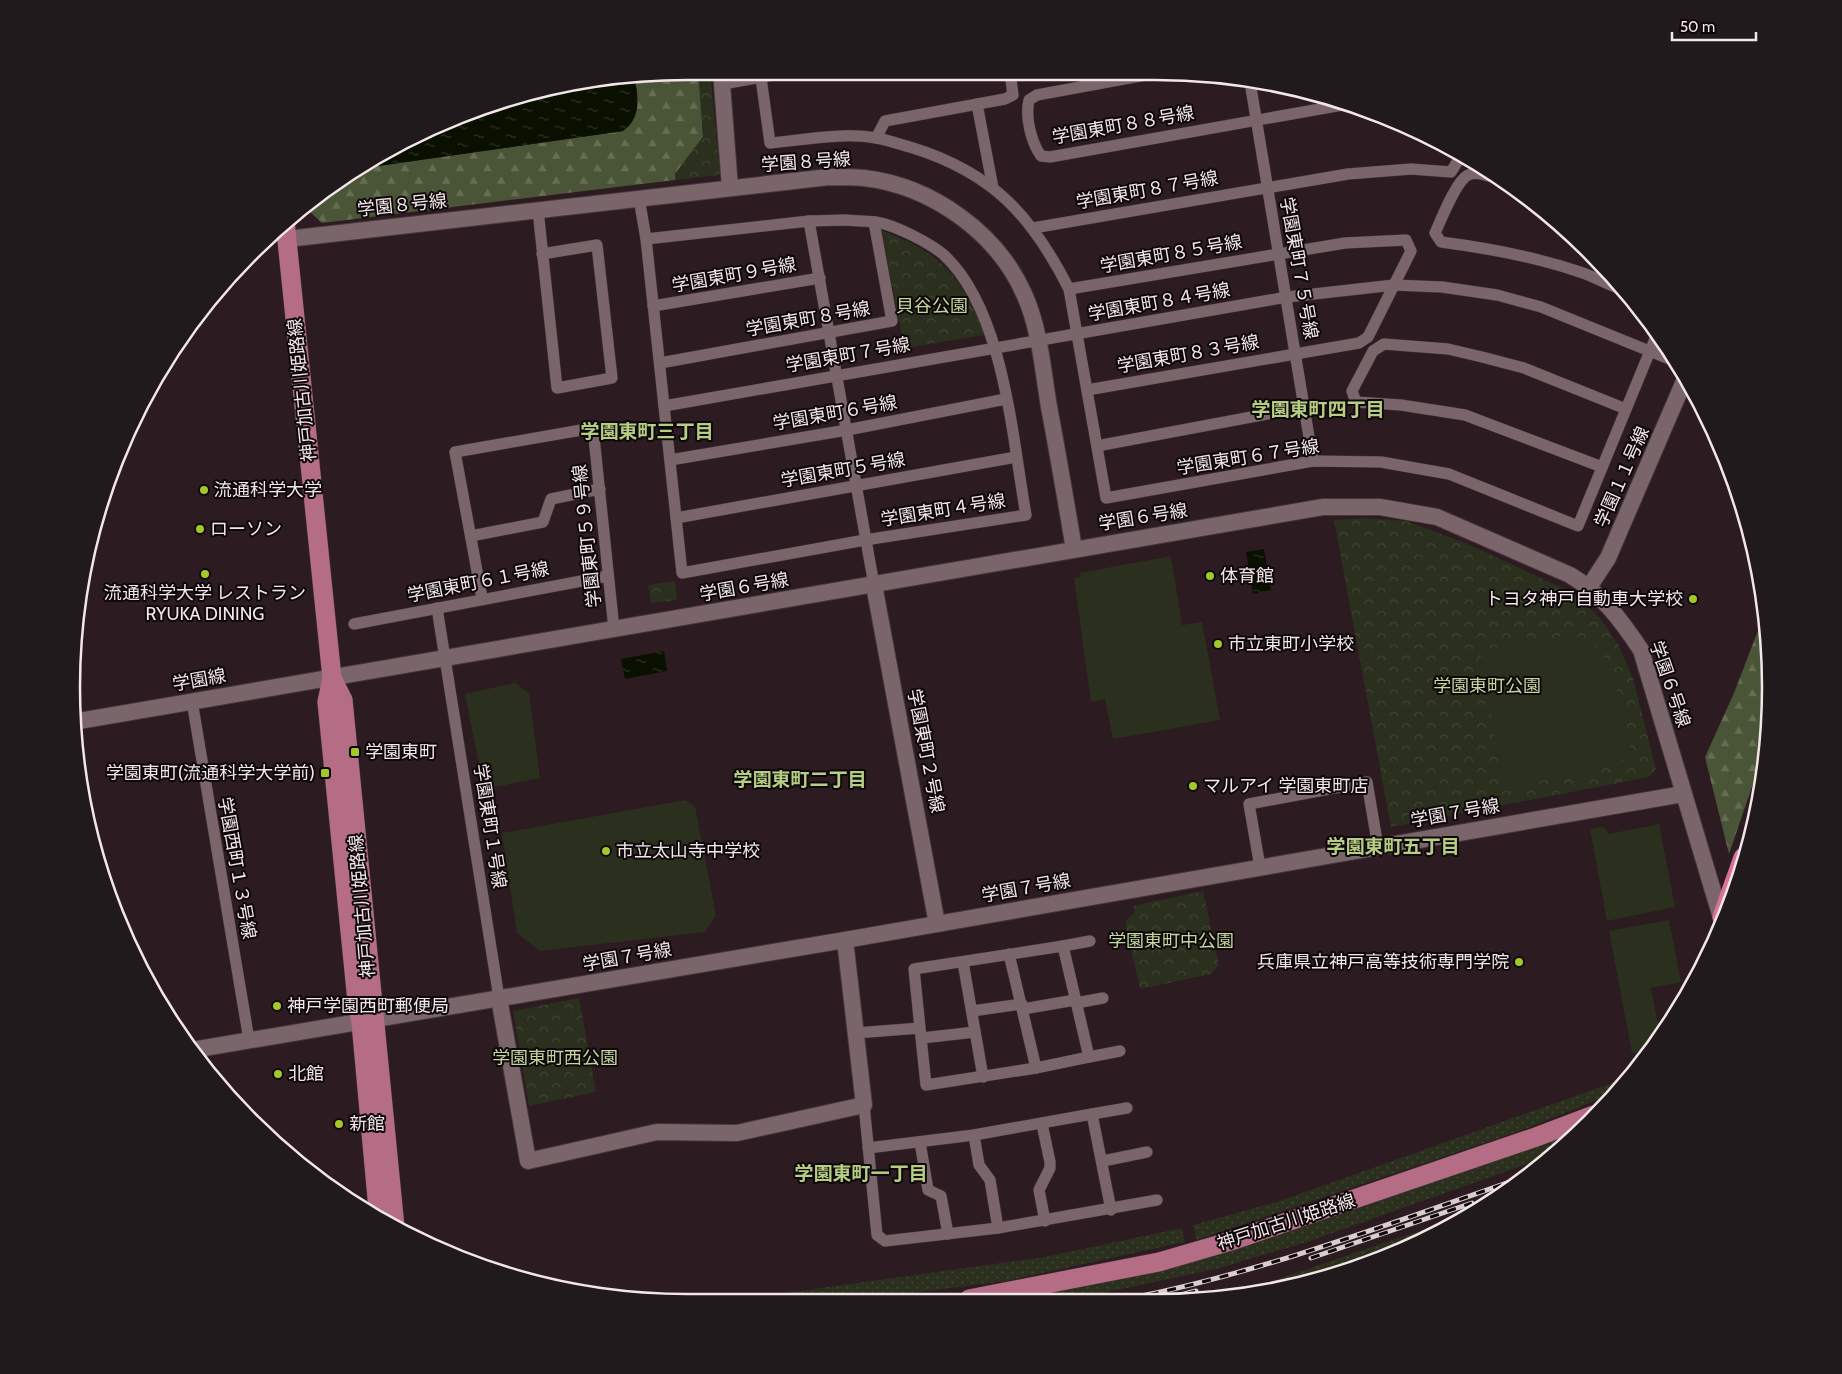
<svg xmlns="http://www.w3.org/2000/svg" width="1842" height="1374" viewBox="0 0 1842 1374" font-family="Cabin,'Noto Sans JP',sans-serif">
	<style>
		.grass { fill: url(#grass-dots) }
		.forest { fill: url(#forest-firs) }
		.park { fill: url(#park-crowns) }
		.garden { fill: #2a301d }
		.water { fill: url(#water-ripples) }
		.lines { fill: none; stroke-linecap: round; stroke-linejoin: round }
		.street-casing { stroke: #45373b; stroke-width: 12 }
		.secondary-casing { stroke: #45373b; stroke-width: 18 }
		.primary-casing { stroke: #45373b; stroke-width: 20 }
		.highway-casing { stroke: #45373b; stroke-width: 22 }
		.street { stroke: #7a656b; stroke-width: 11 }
		.secondary { stroke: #7a656b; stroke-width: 16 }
		.primary { stroke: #b56d86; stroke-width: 19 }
		.highway { stroke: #dc7298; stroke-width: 21 }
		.rail-casing { stroke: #dacdd0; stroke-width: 5 }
		.rail { stroke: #0f080a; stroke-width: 3; stroke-dasharray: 9; stroke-linecap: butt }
		.poi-dot { fill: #a2c928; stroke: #0f080a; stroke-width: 2 }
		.labels { text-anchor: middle; stroke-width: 4; stroke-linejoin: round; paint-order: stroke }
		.street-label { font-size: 18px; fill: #f2e6e9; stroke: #0f080a }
		.park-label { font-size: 18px; fill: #c3d69d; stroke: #0f080a }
		.poi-label { font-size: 18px; fill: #f2e6e9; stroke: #0f080a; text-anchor: start }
		.neighbourhood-label { font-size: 19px; font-weight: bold; fill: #b6ce84; stroke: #0f080a }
		.rim { fill: none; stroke: #f2e6e9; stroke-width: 2.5 }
	</style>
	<defs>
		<pattern id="grass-dots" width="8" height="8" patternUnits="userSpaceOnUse" patternTransform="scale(1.25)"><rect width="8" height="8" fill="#2a301d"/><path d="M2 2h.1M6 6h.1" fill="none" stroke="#3f4433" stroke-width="1.8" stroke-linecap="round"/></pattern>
		<pattern id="forest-firs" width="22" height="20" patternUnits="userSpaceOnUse" patternTransform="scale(1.25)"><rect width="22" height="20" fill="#4a5436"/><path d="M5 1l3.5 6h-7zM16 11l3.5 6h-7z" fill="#656d53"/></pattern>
		<pattern id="park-crowns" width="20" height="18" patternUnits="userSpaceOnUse" patternTransform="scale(1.25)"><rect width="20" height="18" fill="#2a301d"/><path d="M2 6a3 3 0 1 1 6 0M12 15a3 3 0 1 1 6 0" fill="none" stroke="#3f4433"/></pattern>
		<pattern id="water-ripples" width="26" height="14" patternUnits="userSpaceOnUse" patternTransform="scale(1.25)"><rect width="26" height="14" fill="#091000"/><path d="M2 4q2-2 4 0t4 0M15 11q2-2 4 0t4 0" fill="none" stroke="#2d3325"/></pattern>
	</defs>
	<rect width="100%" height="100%" fill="#2c1b20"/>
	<g class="grass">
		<path d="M 1629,1077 L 1619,1091 L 1523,1130 L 1197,1240 L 1193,1225 L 1280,1201 Z"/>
		<path d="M 1576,1132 L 1552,1155 L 1310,1241 L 1216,1269 L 1074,1299 L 1002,1299 L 1307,1223 Z"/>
		<path d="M 1454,1219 L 1390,1256 L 1236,1297 L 1212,1298 L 1272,1281 Z"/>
		<path d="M 1182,1228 L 1185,1242 L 1006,1281 L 856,1300 L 727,1301 L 1045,1257 Z"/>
	</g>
	<g class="forest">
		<path d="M 687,71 L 698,71 L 700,79 L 703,137 L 675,174 L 675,180 L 322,223 L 309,211 L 308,205 L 357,169 L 623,131 L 637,90 L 634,78 Z"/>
		<path d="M 1764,615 L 1769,647 L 1766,746 L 1729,854 L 1705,757 L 1734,693 Z"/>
	</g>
	<g class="park">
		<path d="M 698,71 L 710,71 L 720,175 L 675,180 L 675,174 L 703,137 Z"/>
		<path d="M 882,231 C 942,252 962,278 985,335 L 904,348 Z"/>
		<path d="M 1365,518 L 1406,521 L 1470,545 L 1571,592 L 1600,618 L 1618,644 L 1633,678 L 1656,769 L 1649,777 L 1391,827 L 1334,520 Z"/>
		<path d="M 675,581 L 677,600 L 651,603 L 648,585 Z"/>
		<path d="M 1203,891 L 1219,965 L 1211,974 L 1140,989 L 1125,922 L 1135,912 L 1133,906 Z"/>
		<path d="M 579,998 L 596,1092 L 529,1106 L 513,1011 Z"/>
	</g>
	<g class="garden">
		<path d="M 1171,556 L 1182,625 L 1202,622 L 1220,720 L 1113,739 L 1105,699 L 1091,702 L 1074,578 L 1081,577 L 1080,573 Z"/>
		<path d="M 1569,635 C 1579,636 1591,639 1597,647 C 1619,674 1624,722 1632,755 L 1594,771 L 1503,787 L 1481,657 L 1486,649 Z"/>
		<path d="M 515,683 L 529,693 L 540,778 L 484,789 L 465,694 Z"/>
		<path d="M 685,800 L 695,806 L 716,916 L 705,932 L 540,951 L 517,933 L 502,833 Z"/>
		<path d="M 1659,824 L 1675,907 L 1607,921 L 1590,829 L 1604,827 L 1609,834 Z"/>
		<path d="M 1669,920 L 1681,982 L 1651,988 L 1660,1034 L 1649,1050 L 1632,1053 L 1609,931 Z"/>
	</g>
	<g class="water">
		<path d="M 634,78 C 639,98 641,118 623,131 L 357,169 L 379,154 L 527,92 Z"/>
		<path d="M 1264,549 L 1271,590 L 1253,594 L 1246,552 Z"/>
		<path d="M 664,651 L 667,671 L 625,679 L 621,659 Z"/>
	</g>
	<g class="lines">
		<defs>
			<g id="street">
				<path d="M 760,71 L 770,143 C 804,140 842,132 876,138 C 889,140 901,145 913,148 C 993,173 1032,216 1069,289 L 1106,498 L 1313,461 L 1381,462 L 1449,474 L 1578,526 L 1657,334"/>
				<path d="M 1162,72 L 1037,95 L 1029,100 C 1025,117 1031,142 1041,156 L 1050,157 L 1348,104"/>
				<path d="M 1250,82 L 1313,461"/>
				<path d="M 723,84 L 789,72"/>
				<path d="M 977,104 L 993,188"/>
				<path d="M 876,138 L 885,121 L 1005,99 L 1013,95 L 1010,72"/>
				<path d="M 1507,182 C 1497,179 1478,170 1468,175 C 1456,181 1441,220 1435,233 L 1441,242 C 1488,248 1535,257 1580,272 C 1595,277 1609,285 1623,290"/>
				<path d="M 639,198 L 646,239"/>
				<path d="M 538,210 L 557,388 L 612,378 L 597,245 L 542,254"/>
				<path d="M 846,220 C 856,221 867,221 876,222 C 895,225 930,243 944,255 C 1004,311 1012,437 1026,515 L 865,540 L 682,573 L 646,239 L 809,221 Z"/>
				<path d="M 809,221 L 874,585"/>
				<path d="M 1033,228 L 1348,174 L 1411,169 L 1451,172 L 1461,156"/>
				<path d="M 1069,289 L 1345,243 L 1406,240 L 1411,251 L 1368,337 L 1359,343 L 1087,390"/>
				<path d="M 653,306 L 820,278"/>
				<path d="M 660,363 L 892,321 L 874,222"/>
				<path d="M 664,406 L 1287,297 L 1394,285 L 1442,287 L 1497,295 L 1541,307 L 1674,361"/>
				<path d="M 1097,446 L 1304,407"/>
				<path d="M 670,460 L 847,430 L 1006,399"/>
				<path d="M 1602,467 L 1465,415 L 1401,405 L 1356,402 L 1352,391 L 1373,351 L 1384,344 L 1448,349 L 1482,357 L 1524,368 L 1626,409"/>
				<path d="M 676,518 L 1016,457"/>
				<path d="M 471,536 L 543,522 L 551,499 L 600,489"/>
				<path d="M 482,598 L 455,452 L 593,428 L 614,629"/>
				<path d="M 437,608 L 499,998"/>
				<path d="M 354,624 L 608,576"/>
				<path d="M 192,701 L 249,1040"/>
				<path d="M 1260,867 L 1249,804 L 1367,782 L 1378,847"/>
				<path d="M 1063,946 L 1090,941"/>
				<path d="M 1009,954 L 1036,1068"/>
				<path d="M 963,962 L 983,1077"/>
				<path d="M 1076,1003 L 1103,998"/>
				<path d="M 1023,1009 L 1075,1000"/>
				<path d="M 972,1011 L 1022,1004"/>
				<path d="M 856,1033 L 920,1028 L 926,1085 L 1036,1068 L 1089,1057 L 1063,946 L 914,969 L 920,1028"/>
				<path d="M 922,1038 L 975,1032"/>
				<path d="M 1089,1057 L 1120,1051"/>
				<path d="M 864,1105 L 877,1235 L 885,1241 L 998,1228 L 1157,1200"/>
				<path d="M 1092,1114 L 1127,1108"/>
				<path d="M 1042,1124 L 1050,1162 L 1050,1168 L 1039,1190 L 1045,1221"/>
				<path d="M 974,1135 L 979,1165 L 990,1180 L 998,1228"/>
				<path d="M 920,1142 L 928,1190 L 941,1196 L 948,1234"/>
				<path d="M 868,1148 L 974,1135 L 1092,1114 L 1111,1210"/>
				<path d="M 1103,1161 L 1147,1152"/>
			</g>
			<g id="secondary">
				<path d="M 721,71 L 730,188"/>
				<path d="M 287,239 L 829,177 C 841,177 852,177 864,178 C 932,186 998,233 1025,296 C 1040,330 1043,371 1049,407 C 1058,454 1066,502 1074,549"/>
				<path d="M 874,585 L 937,924"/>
				<path d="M 1589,587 L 1608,558 L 1685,379"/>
				<path d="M 73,722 L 1323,507 L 1380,507 L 1437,517 L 1570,575 C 1602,594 1621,620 1641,650 L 1722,921"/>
				<path d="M 499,998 L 528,1161 L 657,1132 L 737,1133 L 864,1105 L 845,940"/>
				<path d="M 192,1050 L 845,940 L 1683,794"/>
			</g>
			<g id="primary">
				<path d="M 285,221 L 332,678 L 327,702 L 357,1001 L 361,1023 L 379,1220"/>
				<path d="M 332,678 L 343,700 L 395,1227"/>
				<path d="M 969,1299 L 1159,1262 L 1231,1241 L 1536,1137 L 1594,1115"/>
			</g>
			<path id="highway" d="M 1723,917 L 1744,858"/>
		</defs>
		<use href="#street" class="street-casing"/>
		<use href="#secondary" class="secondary-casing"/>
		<use href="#primary" class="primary-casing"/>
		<use href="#highway" class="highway-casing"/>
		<use href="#street" class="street"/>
		<use href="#secondary" class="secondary"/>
		<use href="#primary" class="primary"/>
		<use href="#highway" class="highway"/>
		<defs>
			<g id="rail">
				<path d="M 1311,1258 L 1472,1203"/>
				<path d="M 1132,1298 C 1268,1271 1399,1220 1530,1175"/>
				<path d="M 1169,1298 L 1196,1291"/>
			</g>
		</defs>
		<use href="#rail" class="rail-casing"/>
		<use href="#rail" class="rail"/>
	</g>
	<g class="poi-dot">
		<circle cx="204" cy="490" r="5"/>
		<circle cx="200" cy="529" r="5"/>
		<circle cx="205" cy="574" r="5"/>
		<circle cx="1210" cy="576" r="5"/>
		<circle cx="1693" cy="599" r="5"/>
		<circle cx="1218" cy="644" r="5"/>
		<rect x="350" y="747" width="10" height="10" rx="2.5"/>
		<rect x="320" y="768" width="10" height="10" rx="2.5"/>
		<circle cx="1193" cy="786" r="5"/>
		<circle cx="606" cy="851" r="5"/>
		<circle cx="1519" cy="962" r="5"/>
		<circle cx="277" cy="1006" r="5"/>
		<circle cx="278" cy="1074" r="5"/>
		<circle cx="339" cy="1124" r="5"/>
	</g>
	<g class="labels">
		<g class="street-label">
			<text transform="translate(1123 125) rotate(-10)" y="6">学園東町８８号線</text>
			<text transform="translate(806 162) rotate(-4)" y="6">学園８号線</text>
			<text transform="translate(1147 190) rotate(-10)" y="6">学園東町８７号線</text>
			<text transform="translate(402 205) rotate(-6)" y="6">学園８号線</text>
			<text transform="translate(1171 254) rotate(-10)" y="6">学園東町８５号線</text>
			<text transform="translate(1299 268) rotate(80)" y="6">学園東町７５号線</text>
			<text transform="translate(734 275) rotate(-10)" y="6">学園東町９号線</text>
			<text transform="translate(1159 302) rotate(-10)" y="6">学園東町８４号線</text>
			<text transform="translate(808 319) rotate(-10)" y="6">学園東町８号線</text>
			<text transform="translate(1188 354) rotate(-10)" y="6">学園東町８３号線</text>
			<text transform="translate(848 355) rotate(-10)" y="6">学園東町７号線</text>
			<text transform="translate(302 390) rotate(-96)" y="6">神戸加古川姫路線</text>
			<text transform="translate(835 413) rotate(-10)" y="6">学園東町６号線</text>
			<text transform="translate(1248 457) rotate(-9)" y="6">学園東町６７号線</text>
			<text transform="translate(843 470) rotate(-10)" y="6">学園東町５号線</text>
			<text transform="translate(1622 477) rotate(-66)" y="6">学園１１号線</text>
			<text transform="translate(943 510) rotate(-9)" y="6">学園東町４号線</text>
			<text transform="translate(1143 517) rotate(-9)" y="6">学園６号線</text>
			<text transform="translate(587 536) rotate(-96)" y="6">学園東町５９号線</text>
			<text transform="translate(478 582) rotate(-11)" y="6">学園東町６１号線</text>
			<text transform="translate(744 587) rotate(-10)" y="6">学園６号線</text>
			<text transform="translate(199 680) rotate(-10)" y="6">学園線</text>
			<text transform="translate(1670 684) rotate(71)" y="6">学園６号線</text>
			<text transform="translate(926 751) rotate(79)" y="6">学園東町２号線</text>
			<text transform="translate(1455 813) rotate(-10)" y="6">学園７号線</text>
			<text transform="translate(490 826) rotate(81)" y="6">学園東町１号線</text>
			<text transform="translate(237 868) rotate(80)" y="6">学園西町１３号線</text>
			<text transform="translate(1026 888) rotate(-10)" y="6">学園７号線</text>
			<text transform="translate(362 906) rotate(-95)" y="6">神戸加古川姫路線</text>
			<text transform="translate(627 957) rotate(-10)" y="6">学園７号線</text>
			<text transform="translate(1286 1222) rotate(-18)" y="6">神戸加古川姫路線</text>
		</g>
		<g class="park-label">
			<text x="932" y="312">貝谷公園</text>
			<text x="1487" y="692">学園東町公園</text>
			<text x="1171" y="947">学園東町中公園</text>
			<text x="555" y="1064">学園東町西公園</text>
		</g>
		<g class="poi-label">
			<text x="214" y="496">流通科学大学</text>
			<text x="210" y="535">ローソン</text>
			<text x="1220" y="582">体育館</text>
			<text x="205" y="599" text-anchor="middle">流通科学大学 レストラン<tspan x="205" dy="21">RYUKA DINING</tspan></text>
			<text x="1683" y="605" text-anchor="end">トヨタ神戸自動車大学校</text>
			<text x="1228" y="650">市立東町小学校</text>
			<text x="365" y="758">学園東町</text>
			<text x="315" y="779" text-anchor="end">学園東町(流通科学大学前)</text>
			<text x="1203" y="792">マルアイ 学園東町店</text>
			<text x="616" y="857">市立太山寺中学校</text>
			<text x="1509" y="968" text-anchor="end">兵庫県立神戸高等技術専門学院</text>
			<text x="287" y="1012">神戸学園西町郵便局</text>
			<text x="288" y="1080">北館</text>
			<text x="349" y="1130">新館</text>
		</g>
		<g class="neighbourhood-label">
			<text x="1318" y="416">学園東町四丁目</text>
			<text x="647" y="438">学園東町三丁目</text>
			<text x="800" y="786">学園東町二丁目</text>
			<text x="1393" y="853">学園東町五丁目</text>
			<text x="861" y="1180">学園東町一丁目</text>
		</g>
	</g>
	<path d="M0 0H1842V1374H0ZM687 80H1155A607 607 0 0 1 1762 687V687A607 607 0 0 1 1155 1294H687A607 607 0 0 1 80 687V687A607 607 0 0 1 687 80Z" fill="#211a1c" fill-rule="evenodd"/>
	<path class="rim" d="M687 80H1155A607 607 0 0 1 1762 687V687A607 607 0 0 1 1155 1294H687A607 607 0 0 1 80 687V687A607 607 0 0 1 687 80Z"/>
	<path d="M1672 32v8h84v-8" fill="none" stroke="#f2e6e9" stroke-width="2.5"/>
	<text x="1680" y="32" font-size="15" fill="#f2e6e9" stroke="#0f080a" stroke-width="4" paint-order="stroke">50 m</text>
</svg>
